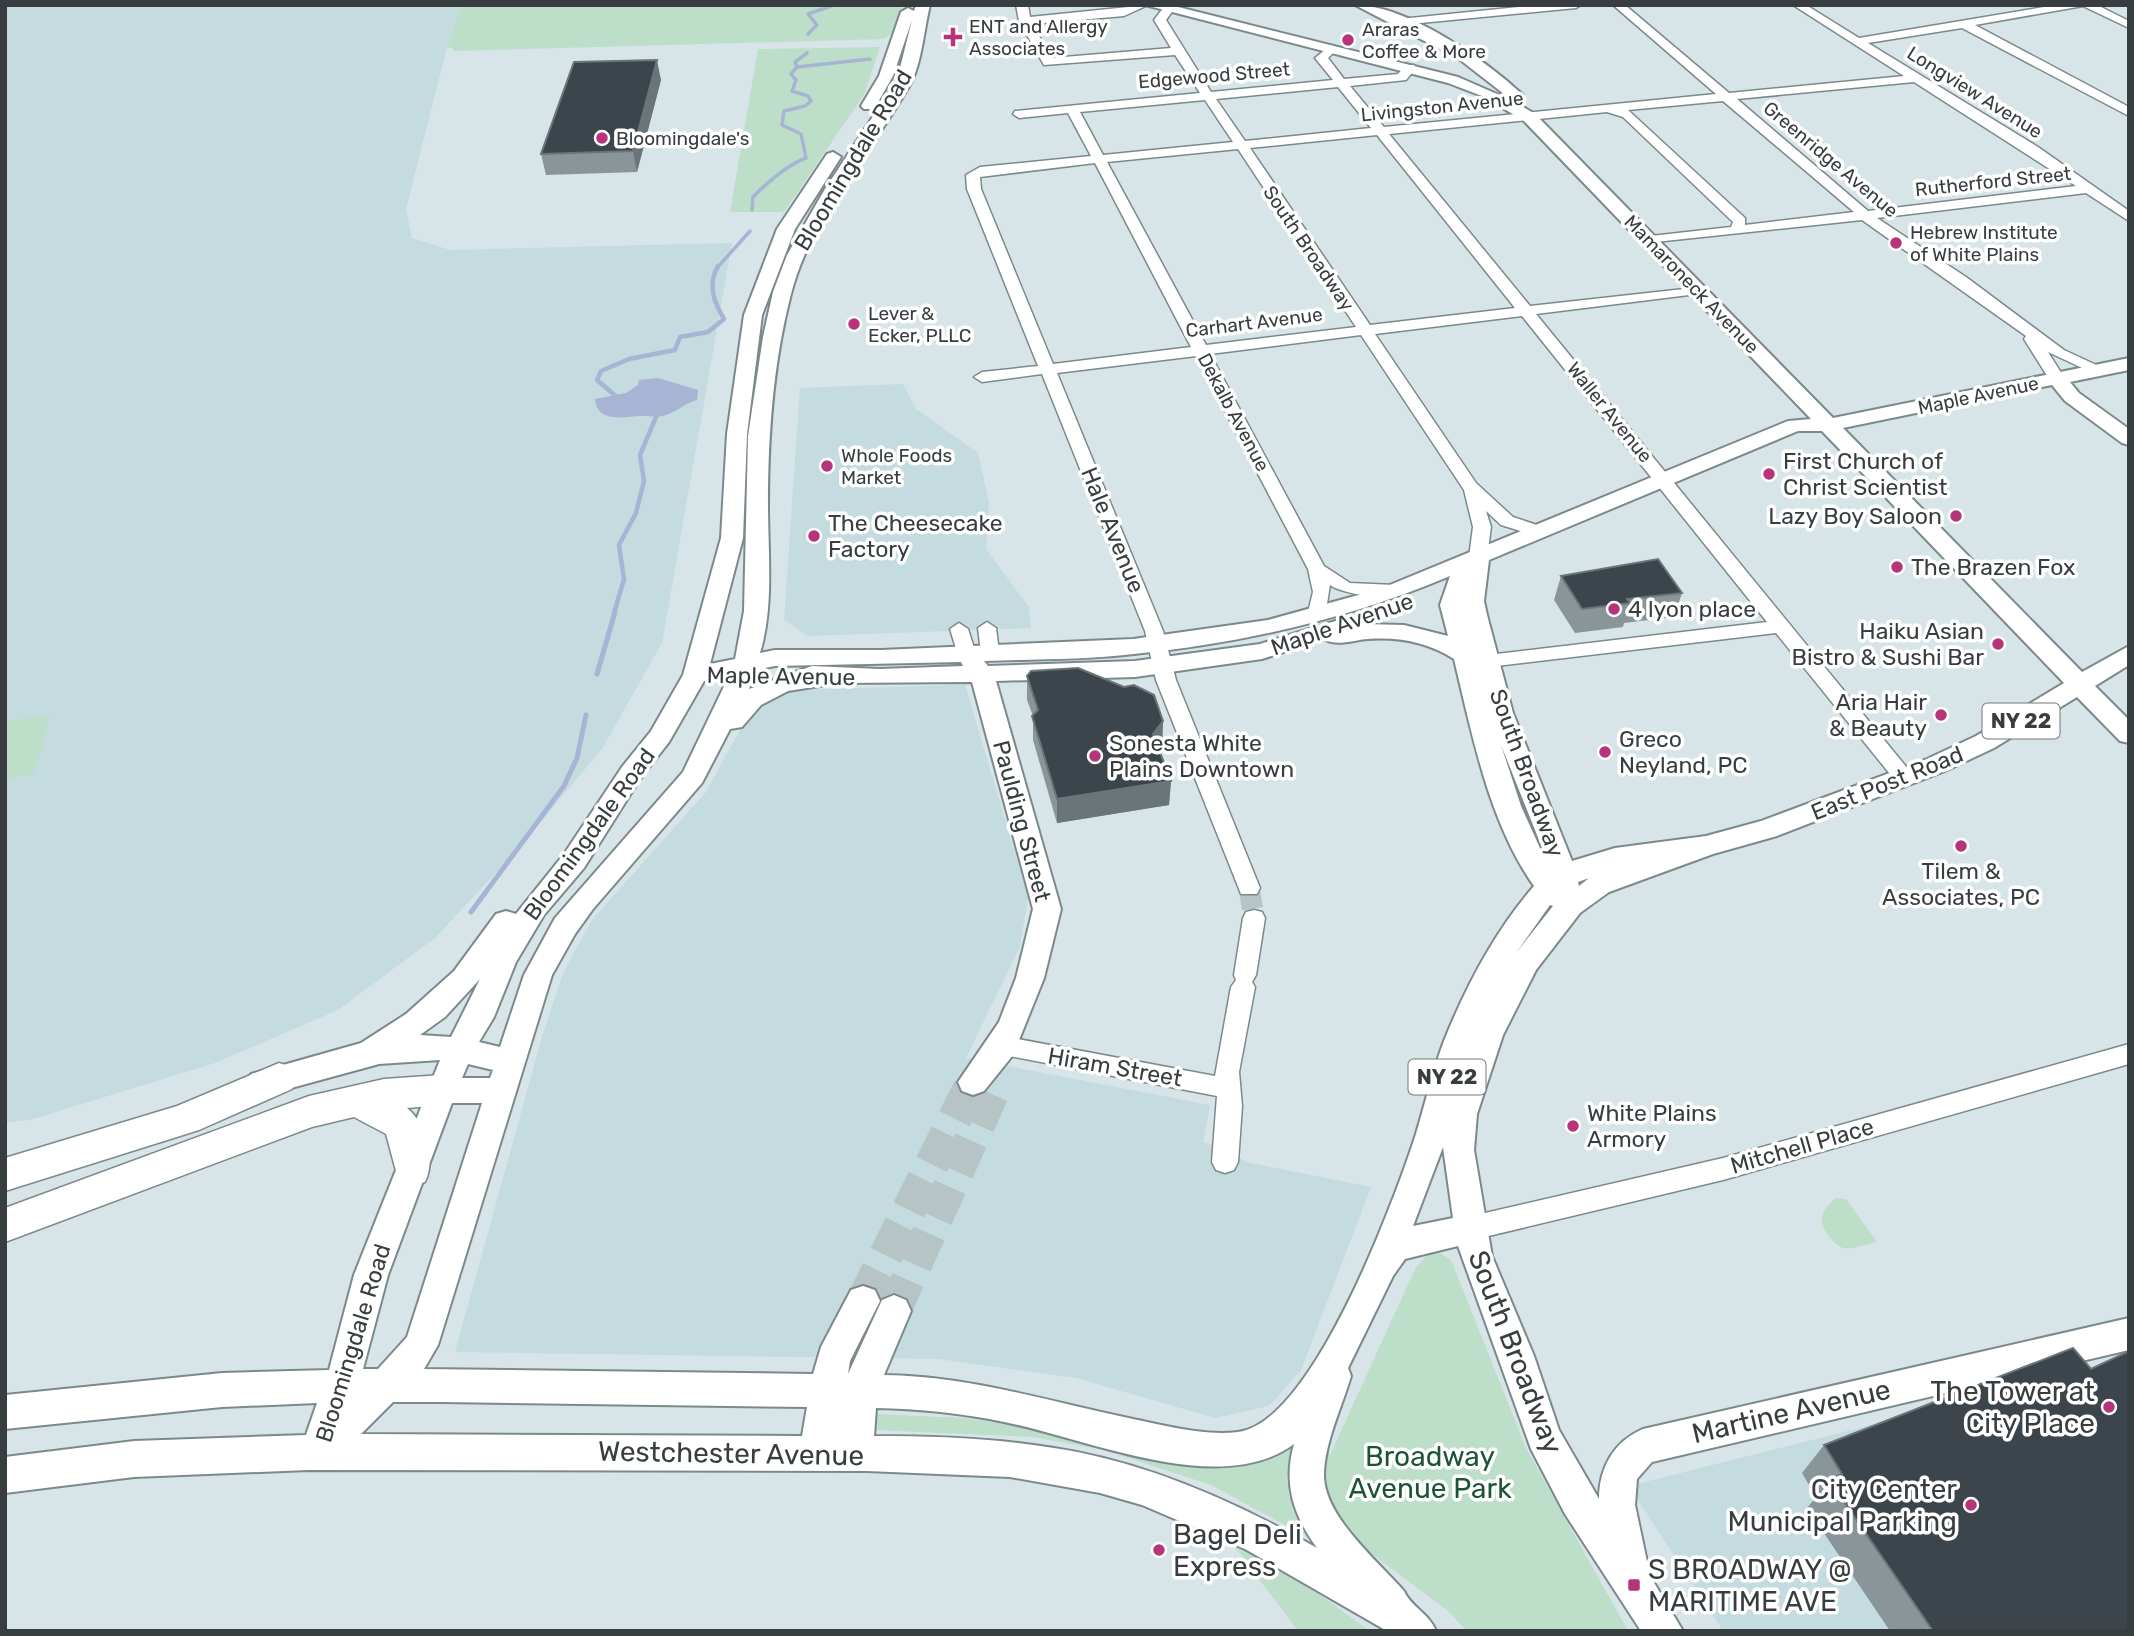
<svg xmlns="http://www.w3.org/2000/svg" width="2134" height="1636" viewBox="0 0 2134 1636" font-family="Rubik,sans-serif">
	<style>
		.built { fill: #c4dbe0 }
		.green { fill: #bddec9 }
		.water { fill: #a8b4d4 }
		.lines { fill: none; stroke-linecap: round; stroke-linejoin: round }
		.stream-far2 { stroke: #a8b4d4; stroke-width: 3.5 }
		.stream-far1 { stroke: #a8b4d4; stroke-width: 4.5 }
		.stream { stroke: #a8b4d4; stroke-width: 5 }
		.minor-tunnel { stroke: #b7c4c6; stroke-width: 21; stroke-dasharray: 21 10; stroke-linecap: butt }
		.major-tunnel { stroke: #b7c4c6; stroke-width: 34; stroke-dasharray: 34 17; stroke-linecap: butt }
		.minor-casing { stroke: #7c898c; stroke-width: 3 }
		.major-casing { stroke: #7c898c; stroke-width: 4 }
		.highway-casing { stroke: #7c898c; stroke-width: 3 }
		.minor { fill: #fff; fill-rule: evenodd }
		.major { fill: #fff; fill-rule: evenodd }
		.highway { fill: #fff; fill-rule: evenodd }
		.wall { fill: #8a959a }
		.shaded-wall { fill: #6a757a }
		.building { fill: #3c454b; stroke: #6a757a; stroke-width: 2 }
		.poi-dot { fill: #b7337a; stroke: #fff; stroke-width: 2.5 }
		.labels { text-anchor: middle; stroke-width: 7; stroke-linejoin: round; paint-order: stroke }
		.far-poi-label { font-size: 19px; fill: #383e3f; stroke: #fff; text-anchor: start }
		.far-street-label { font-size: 19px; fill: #383e3f; stroke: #fff }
		.shield { fill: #fff; stroke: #747879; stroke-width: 2 }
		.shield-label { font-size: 21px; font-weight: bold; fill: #383e3f }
		.street-label { font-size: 23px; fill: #383e3f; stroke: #fff }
		.poi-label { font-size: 23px; fill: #383e3f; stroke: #fff; text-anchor: start }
		.near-street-label { font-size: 28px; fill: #383e3f; stroke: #fff }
		.near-poi-label { font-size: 28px; fill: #383e3f; stroke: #fff; text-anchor: end }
		.near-park-label { font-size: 28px; fill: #1c5437; stroke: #fff }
	</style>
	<rect width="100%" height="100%" fill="#d7e5e8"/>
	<g class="built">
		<path d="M 5,5 L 462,5 L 447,47 L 406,209 L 412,238 L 450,250 L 732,243 L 662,643 L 602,749 L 519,848 L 435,938 L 338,1010 L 215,1063 L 33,1119 L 5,1123 Z"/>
		<path d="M 903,384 L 916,409 L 978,453 L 989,503 L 986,549 L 1029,607 L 1031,628 L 808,636 L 784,620 L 800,388 Z"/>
		<path d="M 965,685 L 1028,897 L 1020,946 L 966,1058 L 1210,1105 L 1203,1142 L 1230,1151 L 1246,1162 L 1371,1187 L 1301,1370 L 1269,1406 L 1215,1418 L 1076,1378 L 938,1359 L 455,1352 L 542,1037 L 563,973 L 592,920 L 706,792 L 747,717 L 768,696 L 791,690 Z"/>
		<path d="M 2129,1360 L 2129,1631 L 1723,1631 L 1629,1486 Z"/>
	</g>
	<g class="green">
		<path d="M 462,5 L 903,5 L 891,34 L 884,39 L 453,51 L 453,48 L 447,47 Z"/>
		<path d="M 880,47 L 864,95 L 784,212 L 730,212 L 758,49 Z"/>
		<path d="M 50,715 L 34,774 L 5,779 L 5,721 Z"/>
		<path d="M 1835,1198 L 1846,1199 L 1877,1242 C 1867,1244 1853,1250 1843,1248 C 1834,1245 1819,1227 1822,1216 C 1823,1210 1831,1203 1835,1198 Z"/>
		<path d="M 1440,1253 L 1451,1260 L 1526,1448 L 1628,1631 L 1467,1631 L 1448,1611 L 1352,1539 L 1320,1544 L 1211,1485 L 1104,1450 L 1033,1437 L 873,1430 L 869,1416 L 876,1414 L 963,1418 L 1026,1426 L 1212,1464 C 1247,1466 1268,1460 1296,1440 L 1330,1455 L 1416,1267 L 1429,1254 Z"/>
		<path d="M 1237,1544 L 1323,1597 L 1370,1631 L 1298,1631 L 1236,1548 Z"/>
	</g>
	<path class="water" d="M 658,378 L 698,390 L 697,400 C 684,403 675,414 662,416 C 656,418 647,415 640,416 C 624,417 597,423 595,399 L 626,393 L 638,385 L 639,380 Z"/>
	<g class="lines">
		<g class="stream-far2">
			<path d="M 808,34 L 817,25 L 808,14 L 834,5"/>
			<path d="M 797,67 L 870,59"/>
			<path d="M 752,210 L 753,197 C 768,182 787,165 806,158 L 801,134 L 782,125 L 784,111 L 805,106 L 811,101 L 808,96 L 792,91 L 796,80 L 791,74 L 797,67 L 795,62 L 807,53"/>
			<path d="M 717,268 L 750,231"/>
		</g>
		<g class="stream-far1">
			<path d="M 618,398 L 597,380 L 601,371 L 629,359 L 675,350 L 680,337 L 708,332 L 724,319 C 714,302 707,285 718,266"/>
			<path d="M 614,613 L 624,579 L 619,545 L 636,513 L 644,481 L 640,455 L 659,410"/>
		</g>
		<g class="stream">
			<path d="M 597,674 L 615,612"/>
			<path d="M 471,912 L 564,786 L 577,758 L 586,715"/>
		</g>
		<path class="minor-tunnel" d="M 1249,888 L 1254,918"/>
		<g class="major-tunnel">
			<path d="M 863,1301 L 973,1082"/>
			<path d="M 894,1311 L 994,1089"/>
		</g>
		<defs>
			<g id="minor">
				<path d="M 1016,5 L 1028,5 L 1030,17 L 1148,5 L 1124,16 L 1032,24 L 1052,58 L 1171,48 L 1154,20 L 1164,7 L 1172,7 L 1174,9 L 1166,20 L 1211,92 L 1333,80 L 1315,58 L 1331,45 L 1337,49 L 1328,58 L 1344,79 L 1398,74 L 1406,65 L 1414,65 L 1416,68 L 1406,80 L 1350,86 L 1384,127 L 1716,94 L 1613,5 L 1625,5 L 1729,93 L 1904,76 L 1793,5 L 1806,5 L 1859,38 L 2056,5 L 2097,5 L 2129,21 L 2129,28 L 2083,6 L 1975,25 L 2129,107 L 2129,116 L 1962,28 L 1868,43 L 2038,147 L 2129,211 L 2129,221 L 2086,193 L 1877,218 L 1966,277 L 2064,350 L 2107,370 L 2105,373 L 2093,373 L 2048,352 L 2065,379 L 2057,384 L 2051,382 L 2024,339 L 2026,336 L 1862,220 L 1646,243 L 1646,237 L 1651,236 L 1731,227 L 1733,222 L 1623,117 L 1607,112 L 1389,134 L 1530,306 L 1702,287 L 1702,293 L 1697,294 L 1536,314 L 1912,774 L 1915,779 L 1912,784 L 1898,784 L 1776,633 L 1471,669 L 1464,667 L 1461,663 L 1471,657 L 1767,622 L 1522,316 L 1375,334 L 1476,483 L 1513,517 L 1546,528 L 1549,532 L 1540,537 L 1501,525 L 1486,511 L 1491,527 L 1487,557 L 1478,562 L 1469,557 L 1473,527 L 1464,490 L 1361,335 L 1210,354 L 1324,566 L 1350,583 L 1395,585 L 1404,591 C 1394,603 1342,594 1330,585 L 1325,616 L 1316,622 L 1307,616 L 1313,592 L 1308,569 L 1196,356 L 1057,373 L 1163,631 L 1176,680 L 1260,888 L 1257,894 L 1241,894 L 1156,680 L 1145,631 L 1042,374 L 982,382 L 974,377 L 982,372 L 1038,366 L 967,189 L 966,175 L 980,167 L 1091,156 L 1068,113 L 1019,118 L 1013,114 L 1015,111 L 1200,93 L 1175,55 L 1044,65 L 1019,21 ZM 1914,82 L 2076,186 L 1868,211 L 1737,99 ZM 1338,87 L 1371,128 L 1245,141 L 1216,99 ZM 1205,100 L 1233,142 L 1103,155 L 1080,112 ZM 1723,101 L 1854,212 L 1745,225 L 1745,218 L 1628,110 ZM 1377,135 L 1515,308 L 1370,325 L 1250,148 ZM 1238,149 L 1356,327 L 1206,345 L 1107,162 ZM 1095,163 L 1191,347 L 1053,364 L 981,189 L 980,177 Z"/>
				<path d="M 1539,5 L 1581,5 L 1576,8 L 1400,25 L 1394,22 L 1400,19 Z"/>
				<path d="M 987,622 L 996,628 L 999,652 L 990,658 L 981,652 L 978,628 Z"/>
				<path d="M 959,623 L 968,629 L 976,654 L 973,658 L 959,658 L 950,629 Z"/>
				<path d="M 1254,910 L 1262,912 L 1265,918 L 1256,975 L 1252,982 L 1255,987 L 1239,1072 L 1242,1106 L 1238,1162 L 1234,1170 L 1225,1173 L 1216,1170 L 1212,1162 L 1217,1096 L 994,1053 L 990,1046 L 994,1039 L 1002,1036 L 1215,1076 L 1231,987 L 1236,980 L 1234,975 L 1243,918 L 1246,912 Z"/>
				<path d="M 2129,1044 L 2129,1064 L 1723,1180 L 1472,1240 L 1463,1236 L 1459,1228 L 1463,1220 L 1472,1216 L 1723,1158 Z"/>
			</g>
			<path id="major" d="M 916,5 L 930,5 C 924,29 922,61 911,83 C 872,153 811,215 791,294 C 773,363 768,435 768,505 C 768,553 774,607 760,653 L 775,650 L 881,650 L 1133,639 L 1268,620 L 1380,589 L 1788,421 L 1811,419 L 1523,120 L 1482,96 L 1448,83 L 1145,5 L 1170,5 L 1458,77 L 1513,101 L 1459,59 L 1355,5 C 1407,5 1486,60 1523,95 L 1523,101 L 1513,101 L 1535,114 L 1833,418 L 2129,358 L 2129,370 L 2070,382 L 2079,393 L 2129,429 L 2129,445 L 2122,443 L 2065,401 L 2052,385 L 1843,428 L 2082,672 L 2129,646 L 2129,665 L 2095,686 L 2129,720 L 2129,743 L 2120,741 L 2077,697 L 1994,748 L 1945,771 L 1777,836 L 1713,854 L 1609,892 L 1580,913 L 1536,970 L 1503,1035 L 1477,1114 L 1474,1150 L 1492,1256 L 1534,1356 L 1559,1430 L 1599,1499 C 1599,1468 1614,1441 1643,1429 L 2129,1318 L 2129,1350 L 1652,1462 L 1637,1479 L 1635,1505 L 1650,1576 L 1683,1631 L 1641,1631 L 1565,1514 L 1531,1449 L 1458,1246 L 1405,1259 L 1393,1276 L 1348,1368 L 1351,1376 C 1342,1407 1325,1441 1324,1474 C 1323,1516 1378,1561 1404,1591 C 1411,1607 1429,1613 1436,1631 L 1387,1631 L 1245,1549 L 1142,1505 L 1100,1493 L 1010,1477 L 867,1471 L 308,1470 L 134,1477 L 5,1493 L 5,1457 L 134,1441 L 306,1435 L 317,1403 L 222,1407 L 5,1429 L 5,1395 L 222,1373 L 329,1370 L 354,1275 L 440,1060 L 379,1064 L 262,1096 L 251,1092 L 247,1083 L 251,1074 L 361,1043 L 406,1014 L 454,971 L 496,914 L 506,911 L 516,914 L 564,854 L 622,767 L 651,731 L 683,675 L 721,538 L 727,434 L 744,315 L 777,229 L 827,154 L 833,152 L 841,157 L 795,229 L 762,315 L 747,434 L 743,538 L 710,664 L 735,659 L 744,611 L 748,436 L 763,337 L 773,292 L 787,255 L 825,189 L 897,80 L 912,20 L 893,76 L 874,109 L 864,109 L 861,106 L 879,76 L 901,12 L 908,8 L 914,11 ZM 1798,431 L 1822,431 L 2064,683 L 1976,736 L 1927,759 L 1761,821 L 1706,836 L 1615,848 L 1572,861 L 1513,713 L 1487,615 L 1484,601 L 1489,560 ZM 1450,576 L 1440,605 L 1448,636 L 1404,625 L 1363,624 L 1360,618 L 1352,616 L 1260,644 L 1135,661 L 988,666 L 984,661 C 1034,659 1085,660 1134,654 C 1243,643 1349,619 1450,576 ZM 1324,639 C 1336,647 1354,640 1368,639 C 1399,637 1427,642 1454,659 C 1472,734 1489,823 1534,886 C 1495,931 1466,986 1444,1041 C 1432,1072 1425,1105 1415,1137 C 1393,1204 1312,1423 1238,1432 C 1203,1436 1168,1426 1133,1419 C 1050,1402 970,1376 884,1375 L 911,1311 L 906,1300 L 894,1295 L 882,1300 L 848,1374 L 850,1361 L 880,1301 L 875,1290 L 863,1286 L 851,1290 L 821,1347 L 813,1374 L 424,1369 L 438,1345 L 552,975 L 575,934 L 593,909 L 702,783 L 730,729 L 742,727 L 761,705 L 788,691 L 838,683 L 972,682 L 1033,909 L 1016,978 L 999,1022 L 958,1082 L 962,1091 L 973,1095 L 984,1091 L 1013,1055 L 1044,978 L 1061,909 L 996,681 L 1135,677 L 1262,659 ZM 961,662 L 963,666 L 880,669 L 812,666 L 749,689 L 755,670 L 775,666 ZM 729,676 L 683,772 L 555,918 L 524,975 L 500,1047 L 479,1042 L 494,1017 L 516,962 L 544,915 L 584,868 L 640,779 L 669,742 L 704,681 ZM 1501,745 L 1543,850 L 1544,857 L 1521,806 ZM 1622,866 L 1589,878 L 1579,886 L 1578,882 ZM 1550,905 L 1553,906 L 1516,953 ZM 480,979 L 451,1037 L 420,1035 L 445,1017 ZM 468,1064 L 493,1070 L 490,1078 L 462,1078 ZM 452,1103 L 482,1103 L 407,1337 L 378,1369 L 363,1369 L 388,1275 ZM 1443,1147 L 1453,1218 L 1413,1226 ZM 393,1402 L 442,1402 L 807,1407 L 802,1436 L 361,1434 ZM 876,1408 C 919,1409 962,1413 1004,1422 C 1086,1438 1220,1499 1294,1444 C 1283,1483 1293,1515 1317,1548 C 1236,1502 1147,1462 1054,1448 C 994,1438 934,1436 874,1436 Z"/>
			<g id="highway">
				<path d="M 279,1063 L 292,1067 L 297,1078 L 292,1089 L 199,1130 L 5,1191 L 5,1158 L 177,1106 Z"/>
				<path d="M 442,1075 L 455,1079 L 460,1090 L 455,1101 L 442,1105 L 407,1108 C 426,1123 436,1160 425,1182 L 412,1186 L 399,1182 L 386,1134 L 354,1117 L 312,1127 L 5,1242 L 5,1208 L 309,1096 L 384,1079 Z"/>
			</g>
		</defs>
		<use href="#minor" class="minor-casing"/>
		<use href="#major" class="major-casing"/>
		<use href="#highway" class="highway-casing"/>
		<use href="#minor" class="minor"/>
		<use href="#major" class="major"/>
		<use href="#highway" class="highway"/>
	</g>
	<g class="wall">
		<path d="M 661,80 L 637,172 L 546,175 L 541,154 Z"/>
		<path d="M 1561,576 L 1682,593 L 1674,617 L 1624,623 L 1623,627 L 1575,633 L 1554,600 Z"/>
		<path d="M 1027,676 L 1163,721 L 1162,746 L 1159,749 L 1171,781 L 1169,805 L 1057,823 L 1033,740 L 1033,716 L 1027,700 Z"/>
		<path d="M 2091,1369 L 2129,1631 L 1890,1631 L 1807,1508 L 1816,1497 L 1802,1473 L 1824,1445 Z"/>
	</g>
	<g class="shaded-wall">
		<path d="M 657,60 L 661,80 L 637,172 L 633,151 Z"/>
		<path d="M 1163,721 L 1162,746 L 1152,758 L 1153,734 Z"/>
		<path d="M 1171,781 L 1169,805 L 1057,823 L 1057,799 Z"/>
	</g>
	<g class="building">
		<path d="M 657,60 L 633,151 L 541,154 L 574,62 Z"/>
		<path d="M 1658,559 L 1682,593 L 1627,599 L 1630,603 L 1582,609 L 1561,576 Z"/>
		<path d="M 1078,668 L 1124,687 L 1134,685 L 1154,695 L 1163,721 L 1153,734 L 1171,781 L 1057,799 L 1032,716 L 1038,710 L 1027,676 L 1031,671 Z"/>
		<path d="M 2073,1348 L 2091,1369 L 2129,1351 L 2129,1631 L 1933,1631 L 1829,1480 L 1842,1474 L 1824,1445 Z"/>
	</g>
	<g class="poi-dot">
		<path d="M949.5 26.5h7v7h7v7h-7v7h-7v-7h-7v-7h7z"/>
		<circle cx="1348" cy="40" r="7"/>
		<circle cx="602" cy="138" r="7"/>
		<circle cx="1896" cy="243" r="7"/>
		<circle cx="854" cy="324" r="7"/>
		<circle cx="827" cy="466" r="7"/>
		<circle cx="1769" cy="474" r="7"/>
		<circle cx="1956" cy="516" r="7"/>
		<circle cx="814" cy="536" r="7"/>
		<circle cx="1897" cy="567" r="7"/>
		<circle cx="1614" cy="609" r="7"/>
		<circle cx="1998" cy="644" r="7"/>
		<circle cx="1941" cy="715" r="7"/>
		<circle cx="1605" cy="752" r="7"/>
		<circle cx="1095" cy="756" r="7"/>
		<circle cx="1961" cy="846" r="7"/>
		<circle cx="1573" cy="1126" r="7"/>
		<circle cx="2109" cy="1407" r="7"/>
		<circle cx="1971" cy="1505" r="7"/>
		<circle cx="1159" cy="1550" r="7"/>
		<rect x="1627" y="1578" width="14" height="14" rx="3.5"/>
	</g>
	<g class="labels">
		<g class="far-poi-label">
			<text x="969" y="33">ENT and Allergy<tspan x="969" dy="22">Associates</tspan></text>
			<text x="1362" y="36">Araras<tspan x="1362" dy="22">Coffee &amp; More</tspan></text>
			<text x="616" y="145">Bloomingdale's</text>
			<text x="1910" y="239">Hebrew Institute<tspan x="1910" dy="22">of White Plains</tspan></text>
			<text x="868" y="320">Lever &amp;<tspan x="868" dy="22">Ecker, PLLC</tspan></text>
			<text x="841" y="462">Whole Foods<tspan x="841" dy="22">Market</tspan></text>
		</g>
		<g class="far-street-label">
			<text transform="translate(1214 75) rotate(-5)" y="7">Edgewood Street</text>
			<text transform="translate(1975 92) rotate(32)" y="7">Longview Avenue</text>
			<text transform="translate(1442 106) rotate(-6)" y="7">Livingston Avenue</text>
			<text transform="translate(1831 159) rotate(40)" y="7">Greenridge Avenue</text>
			<text transform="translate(1993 181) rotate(-6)" y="7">Rutherford Street</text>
			<text transform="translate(1309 248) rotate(56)" y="7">South Broadway</text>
			<text transform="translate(1692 284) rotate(46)" y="7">Mamaroneck Avenue</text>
			<text transform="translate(1254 322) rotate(-7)" y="7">Carhart Avenue</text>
			<text transform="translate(1978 395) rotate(-12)" y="7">Maple Avenue</text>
			<text transform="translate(1234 412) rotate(62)" y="7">Dekalb Avenue</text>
			<text transform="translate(1610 412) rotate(51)" y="7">Waller Avenue</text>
		</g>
		<g class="shield">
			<rect x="1982.5" y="703.5" width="77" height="35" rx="5"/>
			<rect x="1408.5" y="1059.5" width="77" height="35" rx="5"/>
		</g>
		<g class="shield-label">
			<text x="2021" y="728">NY 22</text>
			<text x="1447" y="1084">NY 22</text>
		</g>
		<g class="street-label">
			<text transform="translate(853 160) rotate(-59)" y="8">Bloomingdale Road</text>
			<text transform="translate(1113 530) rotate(68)" y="8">Hale Avenue</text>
			<text transform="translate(1342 624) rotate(-19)" y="8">Maple Avenue</text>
			<text transform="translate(781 676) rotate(1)" y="8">Maple Avenue</text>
			<text transform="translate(1527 773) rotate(70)" y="8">South Broadway</text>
			<text transform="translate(1887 783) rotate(-22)" y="8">East Post Road</text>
			<text transform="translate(1022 821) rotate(75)" y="8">Paulding Street</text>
			<text transform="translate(589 834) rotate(-54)" y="8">Bloomingdale Road</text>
			<text transform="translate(1115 1067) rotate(10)" y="8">Hiram Street</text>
			<text transform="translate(1802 1146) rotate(-16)" y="8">Mitchell Place</text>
			<text transform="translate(353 1343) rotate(-73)" y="8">Bloomingdale Road</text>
		</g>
		<g class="poi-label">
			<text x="1783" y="469">First Church of<tspan x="1783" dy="26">Christ Scientist</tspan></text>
			<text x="1942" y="524" text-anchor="end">Lazy Boy Saloon</text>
			<text x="828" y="531">The Cheesecake<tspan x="828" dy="26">Factory</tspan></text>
			<text x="1911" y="575">The Brazen Fox</text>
			<text x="1628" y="617">4 lyon place</text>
			<text x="1984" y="639" text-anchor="end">Haiku Asian<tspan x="1984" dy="26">Bistro &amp; Sushi Bar</tspan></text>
			<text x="1927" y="710" text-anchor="end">Aria Hair<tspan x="1927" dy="26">&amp; Beauty</tspan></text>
			<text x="1619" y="747">Greco<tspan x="1619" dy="26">Neyland, PC</tspan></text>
			<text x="1109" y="751">Sonesta White<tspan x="1109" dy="26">Plains Downtown</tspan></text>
			<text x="1961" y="879" text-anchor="middle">Tilem &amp;<tspan x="1961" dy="26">Associates, PC</tspan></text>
			<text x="1587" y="1121">White Plains<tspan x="1587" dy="26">Armory</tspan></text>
		</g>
		<g class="near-street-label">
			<text transform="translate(1516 1352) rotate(69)" y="10">South Broadway</text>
			<text transform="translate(1791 1411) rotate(-13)" y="10">Martine Avenue</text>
			<text transform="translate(731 1453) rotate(1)" y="10">Westchester Avenue</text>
		</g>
		<g class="near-poi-label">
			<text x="2095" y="1401">The Tower at<tspan x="2095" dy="32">City Place</tspan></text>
			<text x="1957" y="1499">City Center<tspan x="1957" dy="32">Municipal Parking</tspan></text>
			<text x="1173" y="1544" text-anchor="start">Bagel Deli<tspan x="1173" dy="32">Express</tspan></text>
			<text x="1648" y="1579" text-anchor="start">S BROADWAY @<tspan x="1648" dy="32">MARITIME AVE</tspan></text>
		</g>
		<g class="near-park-label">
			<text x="1430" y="1466">Broadway<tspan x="1430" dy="32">Avenue Park</tspan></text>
		</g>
	</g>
	<rect width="2134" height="1636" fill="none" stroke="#383e3f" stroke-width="14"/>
</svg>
